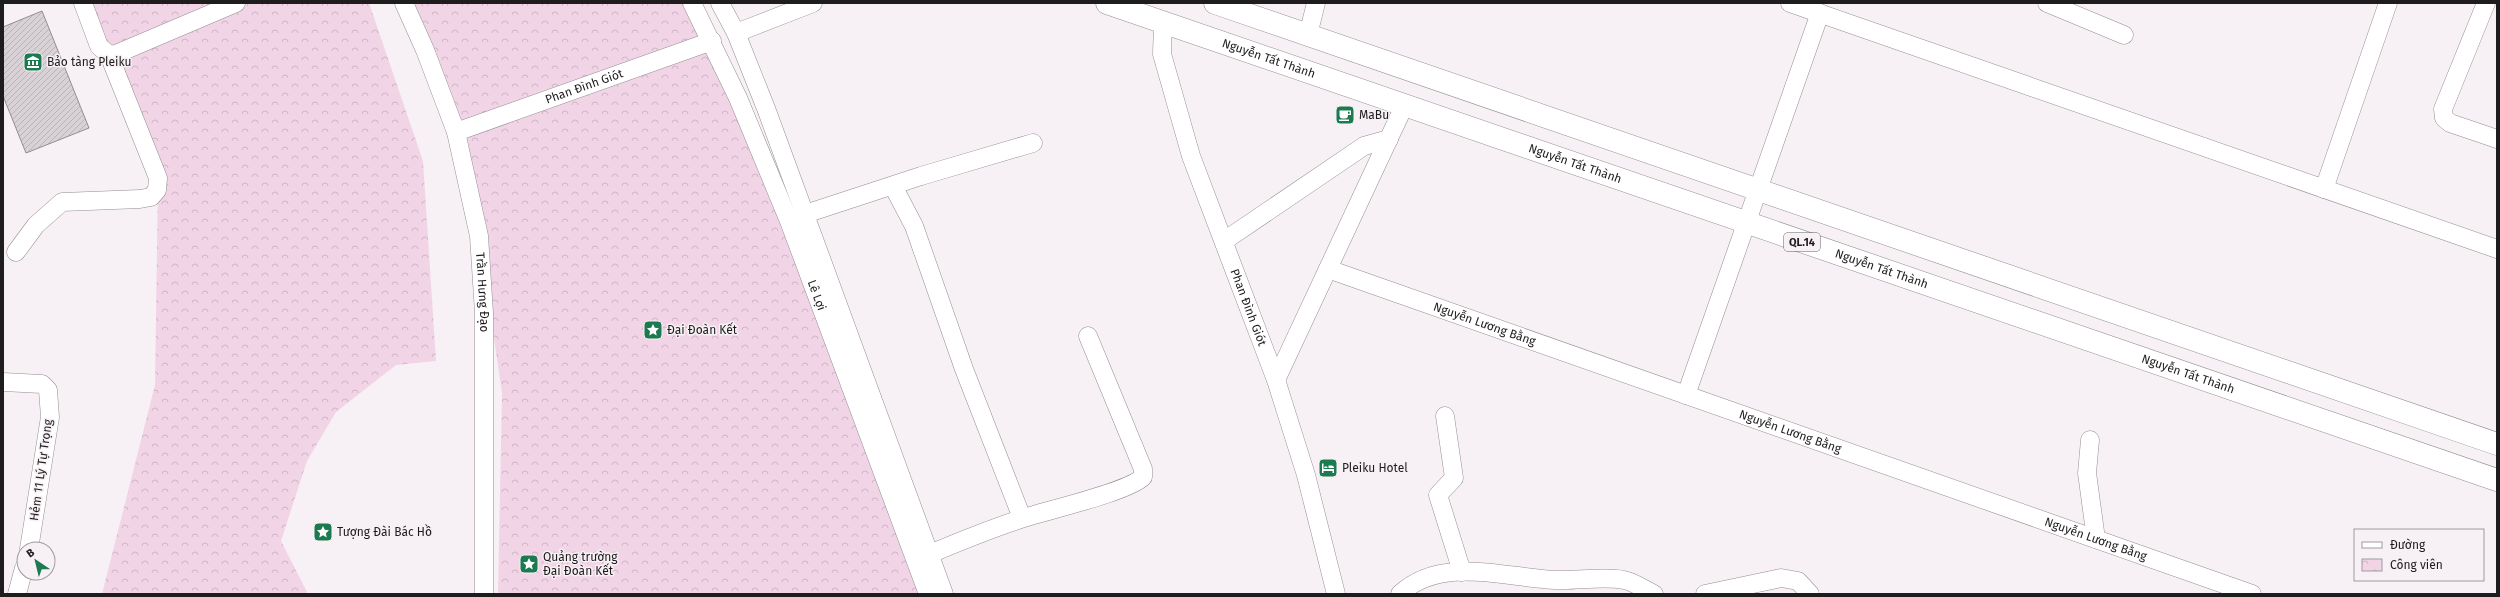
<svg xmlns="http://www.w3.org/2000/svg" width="2500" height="597" viewBox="0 0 2500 597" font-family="'Fira Sans',sans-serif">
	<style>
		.park { fill: url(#park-crowns) }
		.building { fill: url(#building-hatch); stroke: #938c90 }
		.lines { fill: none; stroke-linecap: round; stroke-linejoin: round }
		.minor-casing { stroke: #948e92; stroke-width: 19 }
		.major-casing { stroke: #948e92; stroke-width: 23 }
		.minor { stroke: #fff; stroke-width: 18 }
		.major { stroke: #fff; stroke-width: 22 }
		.labels { text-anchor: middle; stroke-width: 3; stroke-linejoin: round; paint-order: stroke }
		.shield { fill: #f7f0f4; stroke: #5f5c5e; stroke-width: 1 }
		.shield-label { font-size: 11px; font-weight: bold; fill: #1e1c1d }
		.street-label { font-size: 12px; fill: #1e1c1d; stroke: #f7f0f4 }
		.poi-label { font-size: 12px; fill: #1e1c1d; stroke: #f7f0f4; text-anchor: start }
	</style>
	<defs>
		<pattern id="park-crowns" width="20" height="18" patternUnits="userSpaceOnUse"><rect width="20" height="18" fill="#f2d4e7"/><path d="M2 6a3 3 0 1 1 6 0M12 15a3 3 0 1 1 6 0" fill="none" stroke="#cfb5c6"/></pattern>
		<pattern id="building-hatch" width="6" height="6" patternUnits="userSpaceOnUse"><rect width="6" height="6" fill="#d8d1d5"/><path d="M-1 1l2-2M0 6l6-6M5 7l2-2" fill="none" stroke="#b9b3b6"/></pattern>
	</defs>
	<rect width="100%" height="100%" fill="#f7f0f4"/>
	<g class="park">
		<path d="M 83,3 L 369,3 L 423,161 L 436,361 L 396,365 L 336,412 L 307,461 L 281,541 L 308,594 L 102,594 L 155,385 L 158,184 Z"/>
		<path d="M 404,3 L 687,3 L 712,41 L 929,594 L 498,594 L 502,393 L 479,236 L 456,132 Z"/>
	</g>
	<path class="building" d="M 42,11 L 89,128 L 26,153 L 3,96 L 3,27 Z"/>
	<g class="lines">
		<defs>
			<g id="minor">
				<path d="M 83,3 L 99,46 L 109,55 L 116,54 L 236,3"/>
				<path id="s1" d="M 404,3 L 425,50 L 456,132 L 479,236 L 484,313 L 484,594"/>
				<path id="s2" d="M 692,3 L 738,98 L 789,221 L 928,594"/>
				<path d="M 720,3 L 736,33 L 767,111 L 944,594"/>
				<path d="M 1790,3 L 2497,249"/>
				<path d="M 2047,3 L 2124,35"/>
				<path d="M 2486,3 L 2443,109 L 2444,118 L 2450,123 L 2497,139"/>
				<path id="s3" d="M 1163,23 L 1162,54 L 1191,156 L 1276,380 L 1306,475 L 1336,594"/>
				<path d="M 736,33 L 813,3"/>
				<path d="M 1308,35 L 1316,3"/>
				<path id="s4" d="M 456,132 L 712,41"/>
				<path d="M 893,186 L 914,226 L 964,369 L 1022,518"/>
				<path d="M 2324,189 L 2388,3"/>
				<path d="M 805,214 L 921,176 L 1033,143"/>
				<path d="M 1224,241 L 1364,146 L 1389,139"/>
				<path d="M 16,252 L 36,225 L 62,202 L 140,199 L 151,197 L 157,190 L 158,178 L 109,55"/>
				<path id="s5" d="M 1328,269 L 2252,594"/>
				<path d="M 1276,380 L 1405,104"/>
				<path d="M 3,382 L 42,384 L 48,390 L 50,417 L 29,549"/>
				<path d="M 1686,395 L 1820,13"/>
				<path d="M 1445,416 L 1454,478 L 1438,495 L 1462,572"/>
				<path d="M 2090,440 L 2087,473 L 2096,539"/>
				<path d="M 918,559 C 953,544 989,529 1024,518 C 1048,510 1128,492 1143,477 L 1143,469 L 1088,336"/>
				<path d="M 17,594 L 24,568"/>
				<path d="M 1400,594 C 1441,555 1507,578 1556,580 C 1578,581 1602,576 1624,580 C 1635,582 1644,590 1654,594"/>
				<path d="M 1705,594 L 1781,578 L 1798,581 L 1810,594"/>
			</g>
			<g id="major">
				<path id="s6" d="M 1107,3 L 2497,480"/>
				<path d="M 1215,3 L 2497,444"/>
			</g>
		</defs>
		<use href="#minor" class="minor-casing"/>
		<use href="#major" class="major-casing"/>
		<use href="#minor" class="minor"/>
		<use href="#major" class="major"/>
	</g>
	<defs>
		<symbol id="museum-square" viewBox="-11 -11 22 22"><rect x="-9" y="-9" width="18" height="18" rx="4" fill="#1c7a51" stroke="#f7f0f4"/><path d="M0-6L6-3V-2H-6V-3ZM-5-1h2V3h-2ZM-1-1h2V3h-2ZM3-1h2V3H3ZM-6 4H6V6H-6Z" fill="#fff"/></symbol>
		<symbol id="cafe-square" viewBox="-11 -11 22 22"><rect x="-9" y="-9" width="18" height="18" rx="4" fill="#1c7a51" stroke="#f7f0f4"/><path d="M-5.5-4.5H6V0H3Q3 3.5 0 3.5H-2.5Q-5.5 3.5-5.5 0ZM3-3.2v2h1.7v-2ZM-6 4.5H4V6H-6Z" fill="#fff"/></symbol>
		<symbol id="sight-square" viewBox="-11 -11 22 22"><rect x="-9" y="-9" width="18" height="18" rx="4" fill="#1c7a51" stroke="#f7f0f4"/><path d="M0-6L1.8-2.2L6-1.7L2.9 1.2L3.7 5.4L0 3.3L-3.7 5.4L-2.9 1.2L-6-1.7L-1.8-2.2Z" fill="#fff"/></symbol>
		<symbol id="hotel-square" viewBox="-11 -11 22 22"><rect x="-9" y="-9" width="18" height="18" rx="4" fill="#1c7a51" stroke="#f7f0f4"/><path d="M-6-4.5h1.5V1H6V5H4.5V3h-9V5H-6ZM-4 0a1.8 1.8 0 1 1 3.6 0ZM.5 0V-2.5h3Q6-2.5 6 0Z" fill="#fff"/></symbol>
	</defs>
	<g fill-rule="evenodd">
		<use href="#museum-square" x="22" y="51" width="22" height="22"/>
		<use href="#cafe-square" x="1334" y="104" width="22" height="22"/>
		<use href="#sight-square" x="642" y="319" width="22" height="22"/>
		<use href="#hotel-square" x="1317" y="457" width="22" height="22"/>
		<use href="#sight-square" x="312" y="521" width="22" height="22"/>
		<use href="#sight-square" x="518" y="553" width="22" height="22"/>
	</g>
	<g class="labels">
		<rect class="shield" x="1784" y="233" width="36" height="18" rx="3"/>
		<g class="shield-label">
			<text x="1802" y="246">QL.14</text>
		</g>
		<g class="street-label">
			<text dy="4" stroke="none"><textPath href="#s6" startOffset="171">Nguyễn Tất Thành</textPath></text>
			<text dy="4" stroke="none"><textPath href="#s4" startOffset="136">Phan Đình Giót</textPath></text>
			<text dy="4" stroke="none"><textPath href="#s6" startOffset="495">Nguyễn Tất Thành</textPath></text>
			<text dy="4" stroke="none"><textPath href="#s6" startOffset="819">Nguyễn Tất Thành</textPath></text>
			<text dy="4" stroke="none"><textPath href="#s1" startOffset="302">Trần Hưng Đạo</textPath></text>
			<text dy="4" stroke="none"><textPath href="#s2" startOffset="318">Lê Lợi</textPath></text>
			<text dy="4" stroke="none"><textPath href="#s3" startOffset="299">Phan Đình Giót</textPath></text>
			<text dy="4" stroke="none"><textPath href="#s5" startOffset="166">Nguyễn Lương Bằng</textPath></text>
			<text dy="4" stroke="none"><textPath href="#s6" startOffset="1143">Nguyễn Tất Thành</textPath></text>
			<text dy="4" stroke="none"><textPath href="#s5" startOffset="490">Nguyễn Lương Bằng</textPath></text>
			<text transform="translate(41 470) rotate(-82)" y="4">Hẻm 11 Lý Tự Trọng</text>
			<text dy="4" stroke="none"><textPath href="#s5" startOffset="814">Nguyễn Lương Bằng</textPath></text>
		</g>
		<g class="poi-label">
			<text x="47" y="66">Bảo tàng Pleiku</text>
			<text x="1359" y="119">MaBu</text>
			<text x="667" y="334">Đại Đoàn Kết</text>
			<text x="1342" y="472">Pleiku Hotel</text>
			<text x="337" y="536">Tượng Đài Bác Hồ</text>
			<text x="543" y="561">Quảng trường<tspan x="543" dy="14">Đại Đoàn Kết</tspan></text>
		</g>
	</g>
	<rect width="2500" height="597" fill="none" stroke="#1e1c1d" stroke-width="8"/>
	<rect x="2354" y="529" width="130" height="52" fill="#f7f0f4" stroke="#a09b9e"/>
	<rect x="2362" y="542" width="20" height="6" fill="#ffffff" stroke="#a09b9e"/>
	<text x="2390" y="549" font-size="12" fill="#1e1c1d">Đường</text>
	<rect x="2362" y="559" width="20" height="12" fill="url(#park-crowns)" stroke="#a09b9e"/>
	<text x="2390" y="569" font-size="12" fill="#1e1c1d">Công viên</text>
	<g transform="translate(36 561) rotate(325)"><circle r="19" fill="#f7f0f4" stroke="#a09b9e"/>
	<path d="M0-3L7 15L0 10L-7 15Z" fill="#1c7a51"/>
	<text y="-6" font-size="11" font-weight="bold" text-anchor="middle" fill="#1e1c1d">B</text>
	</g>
</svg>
